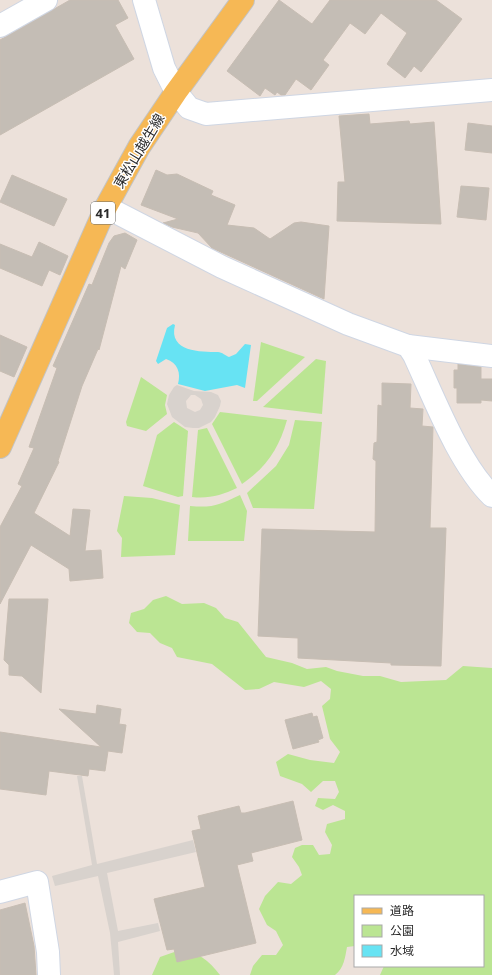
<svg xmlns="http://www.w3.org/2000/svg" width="492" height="975" viewBox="0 0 492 975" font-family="'Open Sans','Noto Sans JP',sans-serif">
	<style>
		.green { fill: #bbe593 }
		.plaza { fill: #d8d2cd; fill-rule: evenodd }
		.water { fill: #67e3f3 }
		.building { fill: #c4bdb5; stroke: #c7bdb3 }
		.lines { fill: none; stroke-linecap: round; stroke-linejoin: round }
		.minor-casing { stroke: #cfd6e3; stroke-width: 24 }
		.tertiary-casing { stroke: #cfd6e3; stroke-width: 24 }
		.primary-casing { stroke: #c3c3c3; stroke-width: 24 }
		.minor { stroke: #fff; stroke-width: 22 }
		.tertiary { stroke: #fff; stroke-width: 22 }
		.primary { stroke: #f6b855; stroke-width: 22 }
		.labels { text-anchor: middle; stroke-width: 3; stroke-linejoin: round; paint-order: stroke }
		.shield { fill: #fff; stroke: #696969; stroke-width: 1 }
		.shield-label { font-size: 13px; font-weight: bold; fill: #292929 }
		.street-label { font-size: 14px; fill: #292929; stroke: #fff }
	</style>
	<rect width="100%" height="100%" fill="#ece1da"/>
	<g class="green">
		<path d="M 261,342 L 305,357 L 257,401 L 253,401 Z"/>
		<path d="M 316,359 L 326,361 L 322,414 L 263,407 Z"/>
		<path d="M 141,377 L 167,395 L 165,405 L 167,414 L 146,431 L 127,426 L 126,422 Z"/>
		<path d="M 220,412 L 287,420 C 279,448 267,467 242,484 L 212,424 Z"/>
		<path d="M 295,420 L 322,422 L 314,509 L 253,508 L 247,493 L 276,466 L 289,445 Z"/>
		<path d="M 174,422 L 188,431 L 183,496 L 178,497 L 143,486 L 157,435 Z"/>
		<path d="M 207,428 L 237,488 C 222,495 209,499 192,497 L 198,430 Z"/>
		<path d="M 240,495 L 247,511 L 244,541 L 188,541 L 190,506 C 213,508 219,505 240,495 Z"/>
		<path d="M 124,496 L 152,498 L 180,505 L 175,555 L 121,557 L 122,538 L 117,531 Z"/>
		<path d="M 166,596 L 182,604 L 204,603 L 216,608 L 225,618 L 238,622 L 266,657 L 292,663 L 307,669 L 326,667 L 337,671 L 363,676 L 380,676 L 401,682 L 446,680 L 463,666 L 492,668 L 492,975 L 380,975 L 384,966 L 483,966 L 483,896 L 355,896 L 355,946 L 347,947 C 345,958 344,968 335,975 L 250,975 L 253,966 L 262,955 L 276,955 L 283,945 L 276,931 L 267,925 L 259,909 L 265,896 L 278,882 L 291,884 L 302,875 L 299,867 L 292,857 L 295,848 L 302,845 L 313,845 L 319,855 L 330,854 L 332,845 L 325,832 L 327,824 L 345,819 L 345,811 L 333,805 L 323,810 L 315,806 L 318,798 L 335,799 L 339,792 L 335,781 L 323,781 L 311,792 L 302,784 L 280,776 L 276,762 L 288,754 L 310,760 L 334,763 L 340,752 L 330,739 L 322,706 L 330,699 L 331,689 L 321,681 L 304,687 L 274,682 L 259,689 L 245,690 L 212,664 L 177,657 L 172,648 L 160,643 L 150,633 L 137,632 L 129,623 L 131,613 L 144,609 L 153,600 Z"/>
		<path d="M 180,950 C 198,951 209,961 220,975 L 152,975 L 160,957 Z"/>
	</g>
	<g class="plaza">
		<path d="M 177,385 L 194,391 L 211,392 L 218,395 L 221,401 L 220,406 L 215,417 L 211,422 L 199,428 L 193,428 L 185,427 L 172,417 L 167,404 L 169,395 L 174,387 ZM 191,395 L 195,395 L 201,399 L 203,405 L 200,410 L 195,412 L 187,408 L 186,401 Z"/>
		<path d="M 77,776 L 82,776 L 97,864 L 193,840 L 196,852 L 107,873 L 118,931 L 158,923 L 160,931 L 118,942 L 120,975 L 114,975 L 110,933 L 98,876 L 55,886 L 52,876 L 92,865 Z"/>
	</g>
	<path class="water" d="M 173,324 L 175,325 C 168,352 201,352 218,352 C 222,352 226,356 229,357 L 236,354 L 245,344 L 251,345 L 245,388 L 237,385 L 205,391 L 178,384 C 181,373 178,363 166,359 L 158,364 L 156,361 L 167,328 Z"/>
	<g class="building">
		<path d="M 70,0 L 118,0 L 128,18 L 115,25 L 134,59 L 0,135 L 0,40 Z"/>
		<path d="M 279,0 L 312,24 L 330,0 L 436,0 L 462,19 L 421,72 L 414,66 L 405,78 L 387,64 L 407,33 L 381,13 L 365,34 L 350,23 L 323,60 L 329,65 L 311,90 L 296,79 L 285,95 L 281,95 L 277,92 L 275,95 L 265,88 L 260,96 L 227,71 Z"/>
		<path d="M 369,114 L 370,124 L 409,121 L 410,124 L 434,122 L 441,224 L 337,221 L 338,182 L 345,182 L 339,116 Z"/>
		<path d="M 468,123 L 492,126 L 492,153 L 465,150 Z"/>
		<path d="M 156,170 L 167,175 L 177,174 L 213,191 L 211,195 L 235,205 L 227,225 L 254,228 L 270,239 L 294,223 L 301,222 L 329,226 L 324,299 L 212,248 L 198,233 L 172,227 L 163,223 L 178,219 L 141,205 Z"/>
		<path d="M 12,175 L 67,199 L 54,226 L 0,202 Z"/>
		<path d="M 461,186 L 489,188 L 486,220 L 457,217 Z"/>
		<path d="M 125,233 L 137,240 L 125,269 L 121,266 L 99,350 L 98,349 L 82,386 L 58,461 L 59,462 L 34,513 L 70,536 L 73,509 L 90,510 L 85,551 L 101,550 L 103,578 L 70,581 L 69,569 L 31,545 L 0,604 L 0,527 L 22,486 L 18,484 L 34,448 L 29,447 L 57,368 L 53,366 L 89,284 L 92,285 L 109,243 L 114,236 Z"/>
		<path d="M 39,242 L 68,256 L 60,275 L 49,270 L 42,286 L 0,268 L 0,244 L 32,257 Z"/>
		<path d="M 0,335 L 27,347 L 14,377 L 0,371 Z"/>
		<path d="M 458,364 L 481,367 L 481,379 L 492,379 L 492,401 L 481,400 L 481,403 L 457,403 L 457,388 L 454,388 L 454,370 L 458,370 Z"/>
		<path d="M 382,383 L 411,384 L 410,408 L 423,409 L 422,426 L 433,427 L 430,528 L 446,528 L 441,666 L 391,665 L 391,663 L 298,658 L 298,638 L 258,636 L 262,529 L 375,532 L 376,461 L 373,459 L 374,443 L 377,442 L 378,405 L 382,406 Z"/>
		<path d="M 9,599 L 48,599 L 41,693 L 22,676 L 9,675 L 9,665 L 4,660 Z"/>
		<path d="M 97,705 L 121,709 L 119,724 L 126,725 L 122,753 L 108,751 L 105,771 L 89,769 L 88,776 L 49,771 L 46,795 L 0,789 L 0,732 L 101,747 L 59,709 L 96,714 Z"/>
		<path d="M 312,713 L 313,717 L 317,716 L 323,738 L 318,740 L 319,742 L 293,749 L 285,720 Z"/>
		<path d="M 293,801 L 302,840 L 251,853 L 253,861 L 237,865 L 256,943 L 177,962 L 174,949 L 167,950 L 154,899 L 205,887 L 192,831 L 201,829 L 198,816 L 239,806 L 241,813 L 245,813 Z"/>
		<path d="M 25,903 L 34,946 L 36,975 L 0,975 L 0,910 Z"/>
	</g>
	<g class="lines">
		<defs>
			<g id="minor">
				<path d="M 0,26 L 46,0"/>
				<path d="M 176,92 L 189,108 L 206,114 L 492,90"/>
				<path d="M 106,207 L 222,267 L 348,324 L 408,346 L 414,355 C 434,398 459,464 492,496"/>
				<path d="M 408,346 L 492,356"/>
				<path d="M 0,892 L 37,882 L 48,952 L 49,975"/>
			</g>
			<path id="tertiary" d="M 144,0 L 164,68 L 176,92"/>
			<path id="primary" d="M 0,447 L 106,207 L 139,147 L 176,92 L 243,0"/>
		</defs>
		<use href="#minor" class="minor-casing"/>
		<use href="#tertiary" class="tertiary-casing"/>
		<use href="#primary" class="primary-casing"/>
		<use href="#minor" class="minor"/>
		<use href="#tertiary" class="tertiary"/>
		<use href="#primary" class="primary"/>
	</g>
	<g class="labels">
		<rect class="shield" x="91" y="202" width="24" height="22" rx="3"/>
		<g class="shield-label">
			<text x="103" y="218">41</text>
		</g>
		<g class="street-label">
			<text transform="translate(139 151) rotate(-59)" y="5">東松山越生線</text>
		</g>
	</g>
	<rect x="354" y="895" width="130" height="72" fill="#ffffff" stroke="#a9a9a9"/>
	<rect x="362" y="908" width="20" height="6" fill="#f6b855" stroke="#a9a9a9"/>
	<text x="390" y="915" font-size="12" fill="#292929">道路</text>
	<rect x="362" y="925" width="20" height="12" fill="#bbe593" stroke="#a9a9a9"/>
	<text x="390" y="935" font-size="12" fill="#292929">公園</text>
	<rect x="362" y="945" width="20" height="12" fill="#67e3f3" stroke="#a9a9a9"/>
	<text x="390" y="955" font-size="12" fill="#292929">水域</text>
</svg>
